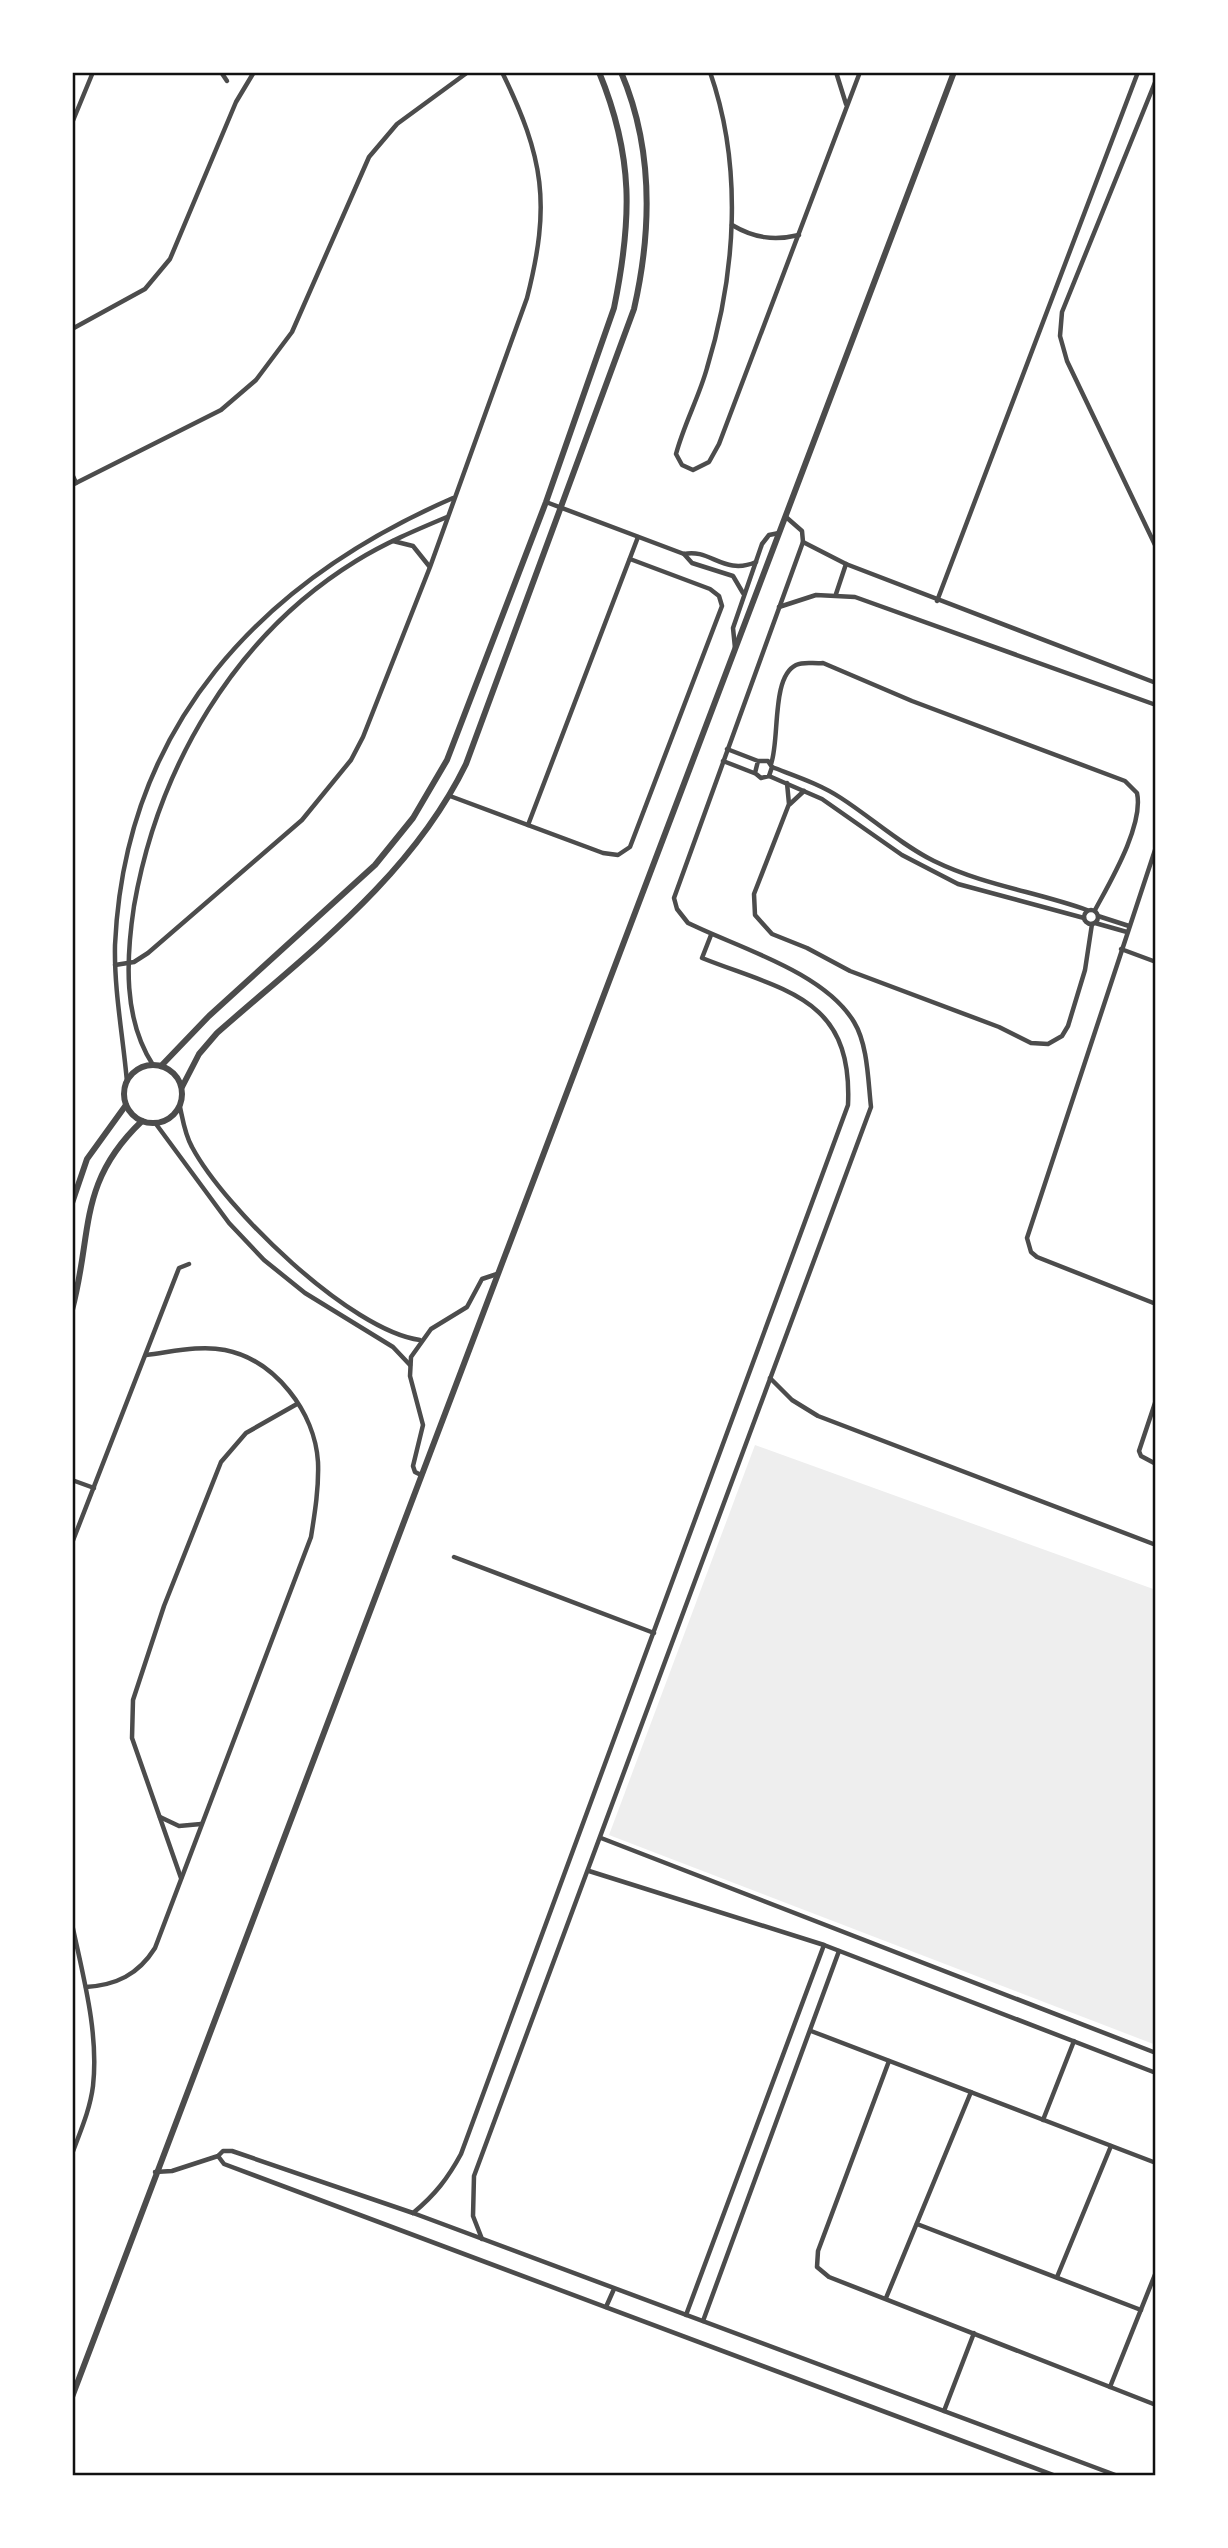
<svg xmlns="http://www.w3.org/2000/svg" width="1228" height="2548" viewBox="0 0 1228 2548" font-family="'PT Sans',sans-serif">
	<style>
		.green { fill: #eee }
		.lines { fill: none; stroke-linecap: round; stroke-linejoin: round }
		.minor { stroke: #4c4c4c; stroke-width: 4.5 }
		.tertiary { stroke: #4c4c4c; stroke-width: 6 }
		.neatline { fill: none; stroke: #111; stroke-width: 2.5 }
	</style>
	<rect width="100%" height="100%" fill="#fff"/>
	<path class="green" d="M 755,1445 L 1156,1590 L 1156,2045 L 609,1835 Z"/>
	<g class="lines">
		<g class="minor">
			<path d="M 221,72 L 227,81"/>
			<path d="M 710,72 C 743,166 736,273 707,368 C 699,397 684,424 676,454 L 682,465 L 693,470 L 709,462 L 719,444 L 860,72"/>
			<path d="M 836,72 L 846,104"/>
			<path d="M 1156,80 L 1062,312 L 1060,336 L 1067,361 L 1156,547"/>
			<path d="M 72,123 L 93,72"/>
			<path d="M 732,225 C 754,238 774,241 799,235"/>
			<path d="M 72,329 L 145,289 L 170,259 L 236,102 L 254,72"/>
			<path d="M 72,474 L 76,483"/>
			<path d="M 72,485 L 221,410 L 256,380 L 292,332 L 369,157 L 397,124 L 468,72"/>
			<path d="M 546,502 L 684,554 C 710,548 724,576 756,562"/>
			<path d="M 393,541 L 413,546 L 429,566"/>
			<path d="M 803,542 L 846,564 L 1156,683"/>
			<path d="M 684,554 L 692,563 L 733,576 L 743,593"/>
			<path d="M 836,594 L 846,564"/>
			<path d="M 937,601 L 1138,72"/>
			<path d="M 779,607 L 816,595 L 855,597 L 1156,705"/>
			<path d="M 735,648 L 733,628 L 762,544 L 769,535 L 779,533"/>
			<path d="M 727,749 L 758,761 L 768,761 L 772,767 L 769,776 L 761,778 L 755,773 L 758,761"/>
			<path d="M 723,761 L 754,773"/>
			<path d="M 771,764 C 780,740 771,677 796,665 C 805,661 813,664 823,663 L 912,701 L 1125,781 L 1137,793 C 1144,825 1110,882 1095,910"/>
			<path d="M 772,767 C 795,776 820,784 841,798 C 872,818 900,844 934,861 C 983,885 1037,892 1087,910"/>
			<path d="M 769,776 L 822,799 L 902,855 L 958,884 L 1084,918"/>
			<path d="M 787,783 L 789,804 L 754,894 L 755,915 L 772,934 L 807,948 L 850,971 L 999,1027 L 1031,1043 L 1048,1044 L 1062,1036 L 1068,1026 L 1085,970 L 1092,924"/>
			<path d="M 450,796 L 603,853 L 618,855 L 630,847 L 722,606 L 719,596 L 710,589 L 630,559"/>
			<path d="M 790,804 L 804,791"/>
			<path d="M 528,825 L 638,537"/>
			<path d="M 1156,847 L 1027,1238 L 1031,1252 L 1037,1257 L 1156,1304"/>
			<circle cx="1091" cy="917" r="7"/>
			<path d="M 1098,916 L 1129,926"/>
			<path d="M 1095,923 L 1127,932"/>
			<path d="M 1121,949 L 1156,962"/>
			<path d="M 115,965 L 134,962 L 148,953 L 302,820 L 351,760 L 363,737 L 430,567 L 527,298 C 551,204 544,158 502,72"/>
			<path d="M 153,1065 C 123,1019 126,959 134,906 C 158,768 234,636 356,561 C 385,543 416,530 447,517"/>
			<path d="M 127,1082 C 123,1036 114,991 115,945 C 125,726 260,582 453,498"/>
			<path d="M 180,1107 C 183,1121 185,1135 192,1147 C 225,1209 351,1331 420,1340"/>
			<path d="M 156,1124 L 229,1223 L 264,1260 L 305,1293 L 393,1347 L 410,1365"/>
			<path d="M 770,1378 L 792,1400 L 818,1416 L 1156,1545"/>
			<path d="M 1156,1400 L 1139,1451 L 1141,1456 L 1156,1464"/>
			<path d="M 421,1475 L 415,1472 L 413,1466 L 423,1425 L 410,1376 L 411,1357 L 431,1329 L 467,1307 L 482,1279 L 497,1274"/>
			<path d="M 72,1480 L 94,1488"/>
			<path d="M 72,1543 L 179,1268 L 189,1264"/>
			<path d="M 454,1557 L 654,1633"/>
			<path d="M 160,1817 L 179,1826 L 201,1824"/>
			<path d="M 601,1838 L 1156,2053"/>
			<path d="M 589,1871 L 824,1945 L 1156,2073"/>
			<path d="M 181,1878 L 132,1738 L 133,1700 L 164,1606 L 221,1462 L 246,1433 L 297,1404"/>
			<path d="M 72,1924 C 83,1976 99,2033 93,2086 C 90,2110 80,2132 72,2154"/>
			<path d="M 86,1987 C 116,1985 138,1975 155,1948 L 311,1537 C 315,1512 319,1487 318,1462 C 315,1412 275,1360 225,1350 C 199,1345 172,1352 146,1355"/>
			<path d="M 811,2031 L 1156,2163"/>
			<path d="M 889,2061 L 818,2251 L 817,2267 L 829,2277 L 1156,2405"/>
			<path d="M 1043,2120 L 1074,2041"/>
			<path d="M 218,2156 L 224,2164 L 1056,2476"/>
			<path d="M 155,2172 L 172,2171 L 218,2156 L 223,2151 L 232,2151 L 413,2213 L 1118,2476"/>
			<path d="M 413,2213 C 435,2195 448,2178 461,2154 L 848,1105 C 853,997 785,991 702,958 L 711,935"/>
			<path d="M 917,2224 L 1141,2310"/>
			<path d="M 482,2239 L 473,2216 L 474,2176 L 871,1107 C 868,1081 868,1045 854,1022 C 824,972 739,948 688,923 L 677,909 L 674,898 L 803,542 L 802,531 L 786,517"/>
			<path d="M 1057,2277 L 1111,2146"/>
			<path d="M 886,2298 L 971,2092"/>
			<path d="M 606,2307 L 614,2289"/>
			<path d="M 686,2315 L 824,1945"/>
			<path d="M 703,2321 L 839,1951"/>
			<path d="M 1110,2387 L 1156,2272"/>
			<path d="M 944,2411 L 974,2333"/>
		</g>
		<g class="tertiary">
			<circle cx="153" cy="1094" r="29"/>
			<path d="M 161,1066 L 209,1016 L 375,865 L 413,818 L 447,760 L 546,502 L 614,308 C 632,220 634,157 599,72"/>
			<path d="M 182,1087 L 199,1054 L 217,1033 C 309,952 411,877 466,764 L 634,309 C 652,230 653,147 621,72"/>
			<path d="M 72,1203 L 87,1159 L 126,1105"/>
			<path d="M 72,1310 C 93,1232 77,1183 142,1121"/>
			<path d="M 72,2397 C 360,1620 662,848 954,72"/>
		</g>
	</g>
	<rect width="1228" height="2548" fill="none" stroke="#ffffff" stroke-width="147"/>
	<rect x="74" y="74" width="1080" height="2400" class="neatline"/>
</svg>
